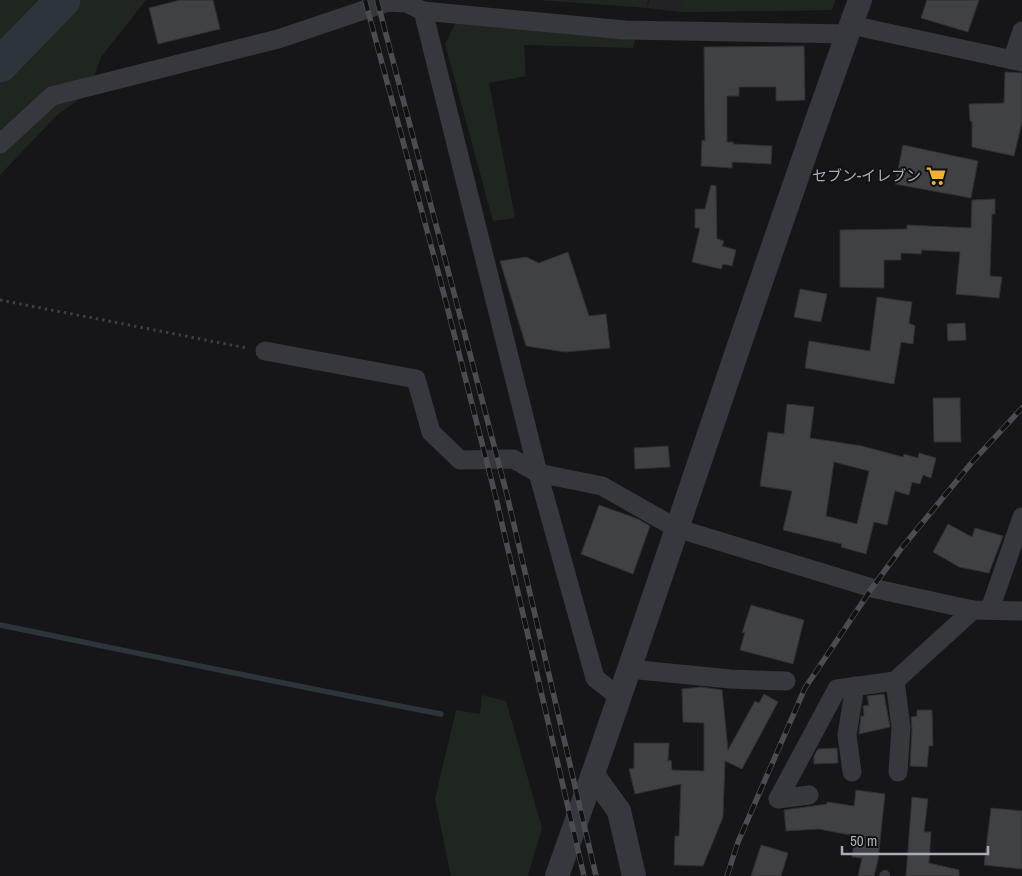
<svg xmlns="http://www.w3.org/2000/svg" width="1022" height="876" viewBox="0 0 1022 876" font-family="'Archivo Narrow','Noto Sans JP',sans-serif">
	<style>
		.built { fill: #222225 }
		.green { fill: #1e261f }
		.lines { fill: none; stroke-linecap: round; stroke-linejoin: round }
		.stream { stroke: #2c353c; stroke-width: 5.5 }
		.river { stroke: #2c353c; stroke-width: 35 }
		.building { fill: #404145; stroke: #303034; fill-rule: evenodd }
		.path { stroke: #3d3f44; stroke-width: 3; stroke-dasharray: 2.5 4; stroke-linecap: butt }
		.service { stroke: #37383d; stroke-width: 10 }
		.minor { stroke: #37383d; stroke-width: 19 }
		.tertiary { stroke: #37383d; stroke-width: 24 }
		.rail-casing { stroke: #4a4c52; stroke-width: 5.5 }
		.rail { stroke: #111113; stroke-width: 4; stroke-dasharray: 11; stroke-linecap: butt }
		.labels { text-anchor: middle; stroke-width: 4; stroke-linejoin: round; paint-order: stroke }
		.poi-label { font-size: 15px; fill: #a8adb8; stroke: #111113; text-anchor: end }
	</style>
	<rect width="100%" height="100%" fill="#161618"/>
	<path class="built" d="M 649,0 L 835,0 L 832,10 L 680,12 L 647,8 Z"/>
	<g class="green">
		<path d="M 0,0 L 146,0 L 101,57 L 88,93 L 57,115 L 0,175 Z"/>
		<path d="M 539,0 L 648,0 L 647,8 Z"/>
		<path d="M 683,0 L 835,0 L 832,10 L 680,12 Z"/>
		<path d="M 456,22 L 635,39 L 633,48 L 524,45 L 526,76 L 489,83 L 515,218 L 493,221 L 445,44 Z"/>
		<path d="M 482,695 L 506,701 L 542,828 L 528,876 L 451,876 L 435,799 L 456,710 L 480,714 Z"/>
	</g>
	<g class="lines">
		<path class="stream" d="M 0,625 C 147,655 294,686 441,714"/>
		<path class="river" d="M 0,65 L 63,0"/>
	</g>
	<g class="building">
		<path d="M 180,0 L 213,0 L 220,29 L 158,44 L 149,8 Z"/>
		<path d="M 927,0 L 979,0 L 968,32 L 921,18 Z"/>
		<path d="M 804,46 L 805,100 L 776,101 L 776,87 L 739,87 L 739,96 L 727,96 L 727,142 L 733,142 L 733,144 L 772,146 L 771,164 L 732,162 L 732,168 L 701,166 L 702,140 L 705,141 L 704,47 Z"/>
		<path d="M 1005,72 L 1022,73 L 1022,122 L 1014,156 L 972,147 L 972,121 L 970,121 L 969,104 L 1004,103 Z"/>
		<path d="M 903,145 L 978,161 L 971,198 L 895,184 Z"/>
		<path d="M 711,185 L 716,186 L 717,239 L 724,241 L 722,246 L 736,250 L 732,266 L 723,264 L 721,269 L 692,262 L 700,228 L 695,228 L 695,209 L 705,209 Z"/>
		<path d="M 995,199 L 995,214 L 992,214 L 990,276 L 1002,277 L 999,298 L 956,294 L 960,252 L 922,250 L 921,254 L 901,253 L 901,260 L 884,260 L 884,288 L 840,287 L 840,230 L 907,229 L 907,225 L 971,228 L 972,200 Z"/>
		<path d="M 568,252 L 589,316 L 606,314 L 610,348 L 565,352 L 526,346 L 500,261 L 526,257 L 539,263 Z"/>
		<path d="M 800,289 L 827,294 L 821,322 L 794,317 Z"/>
		<path d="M 877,297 L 912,302 L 909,323 L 915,326 L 913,344 L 901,342 L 894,384 L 805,368 L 809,341 L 870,351 Z"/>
		<path d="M 965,323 L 966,340 L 948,341 L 947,324 Z"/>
		<path d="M 933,398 L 960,398 L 961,442 L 934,442 Z"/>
		<path d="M 787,404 L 814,407 L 810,438 L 862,446 L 903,457 L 904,454 L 918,458 L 919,453 L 936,458 L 931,478 L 923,475 L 920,484 L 912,482 L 909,495 L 895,491 L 887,525 L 874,522 L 866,554 L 841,547 L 842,544 L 783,530 L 792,491 L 760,486 L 768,432 L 784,434 ZM 834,462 L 869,471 L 857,524 L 826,516 Z"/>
		<path d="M 668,446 L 670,467 L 635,469 L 634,448 Z"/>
		<path d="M 599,505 L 638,519 L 650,526 L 633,574 L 581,554 Z"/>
		<path d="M 948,524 L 972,537 L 975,528 L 1003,536 L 989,573 L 959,567 L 933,552 Z"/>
		<path d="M 751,605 L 804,620 L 793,664 L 740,650 L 745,632 L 742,633 Z"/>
		<path d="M 701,687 L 722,690 L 728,750 L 755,701 L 759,703 L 764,694 L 778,702 L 742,769 L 725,761 L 723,817 L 703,866 L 674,865 L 675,836 L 679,836 L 681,784 L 635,794 L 629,769 L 634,768 L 634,743 L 669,743 L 668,761 L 671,760 L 672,770 L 704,771 L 704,723 L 683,722 L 682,689 Z"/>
		<path d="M 884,694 L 890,727 L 859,734 L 861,716 L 864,716 L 863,706 L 869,705 L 867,696 Z"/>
		<path d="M 917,710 L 932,710 L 933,746 L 929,746 L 927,767 L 910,766 L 912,729 L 911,717 L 917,716 Z"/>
		<path d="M 837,748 L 838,763 L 814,764 L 814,756 L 818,749 Z"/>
		<path d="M 856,790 L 885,794 L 878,860 L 874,876 L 858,876 L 862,858 L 852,857 L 855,836 L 819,829 L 786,831 L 784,810 L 827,804 L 827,802 L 854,806 Z"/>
		<path d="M 912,797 L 928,799 L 924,832 L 931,832 L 929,863 L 959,870 L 959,876 L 906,876 Z"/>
		<path d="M 991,808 L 1022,811 L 1022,869 L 984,865 Z"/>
		<path d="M 761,845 L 788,853 L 781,876 L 751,876 Z"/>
	</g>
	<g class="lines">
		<path class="path" d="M 0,300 L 247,348"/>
		<path class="service" d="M 884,876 L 885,875"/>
		<g class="minor">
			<path d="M 423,11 L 538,473 L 595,678 L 619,697"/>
			<path d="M 851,25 L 1022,62"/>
			<path d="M 1012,60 L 1022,31"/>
			<path d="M 0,144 L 52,96 L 278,39 L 388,2 L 406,3 L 423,11 L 625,30 L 848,34"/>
			<path d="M 265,351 L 416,379 L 431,432 L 460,460 L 513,459 L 538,473 L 602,486 L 676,528 L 872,588 L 973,610 L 1022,611"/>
			<path d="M 990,609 L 1022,517"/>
			<path d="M 629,669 L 730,679 L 786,681"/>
			<path d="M 895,681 L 901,728 L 898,772"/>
			<path d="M 852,772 L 847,735 L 855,686"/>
			<path d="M 809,795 L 778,799 L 837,689 L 895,681 L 973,610"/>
		</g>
		<g class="tertiary">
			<path d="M 593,775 L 619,811 L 634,876"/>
			<path d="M 557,876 C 661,585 754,290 860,0"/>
		</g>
		<defs>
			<g id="rail">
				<path d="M 365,0 L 439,275 L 496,498 L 584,876"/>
				<path d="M 377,0 L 507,495 L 596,876"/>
				<path d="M 727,876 L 738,842 L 805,688 L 872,588 L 900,550 L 973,461 L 1022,408"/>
			</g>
		</defs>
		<use href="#rail" class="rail-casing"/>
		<use href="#rail" class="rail"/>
	</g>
	<defs>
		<symbol id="supermarket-bare" viewBox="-9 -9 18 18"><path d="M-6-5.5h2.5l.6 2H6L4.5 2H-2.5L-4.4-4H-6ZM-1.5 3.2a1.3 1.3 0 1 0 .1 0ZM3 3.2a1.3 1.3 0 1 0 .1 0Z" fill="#f2b134" stroke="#111113" stroke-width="2.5" paint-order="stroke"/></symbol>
	</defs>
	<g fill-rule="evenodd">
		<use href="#supermarket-bare" x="922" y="162" width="28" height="28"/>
	</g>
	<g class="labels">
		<g class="poi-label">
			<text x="921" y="181">セブン-イレブン</text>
		</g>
	</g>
	<path d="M842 846v8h146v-8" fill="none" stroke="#a8adb8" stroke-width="2.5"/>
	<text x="850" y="846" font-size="15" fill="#a8adb8" stroke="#111113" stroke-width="4" paint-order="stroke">50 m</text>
</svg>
